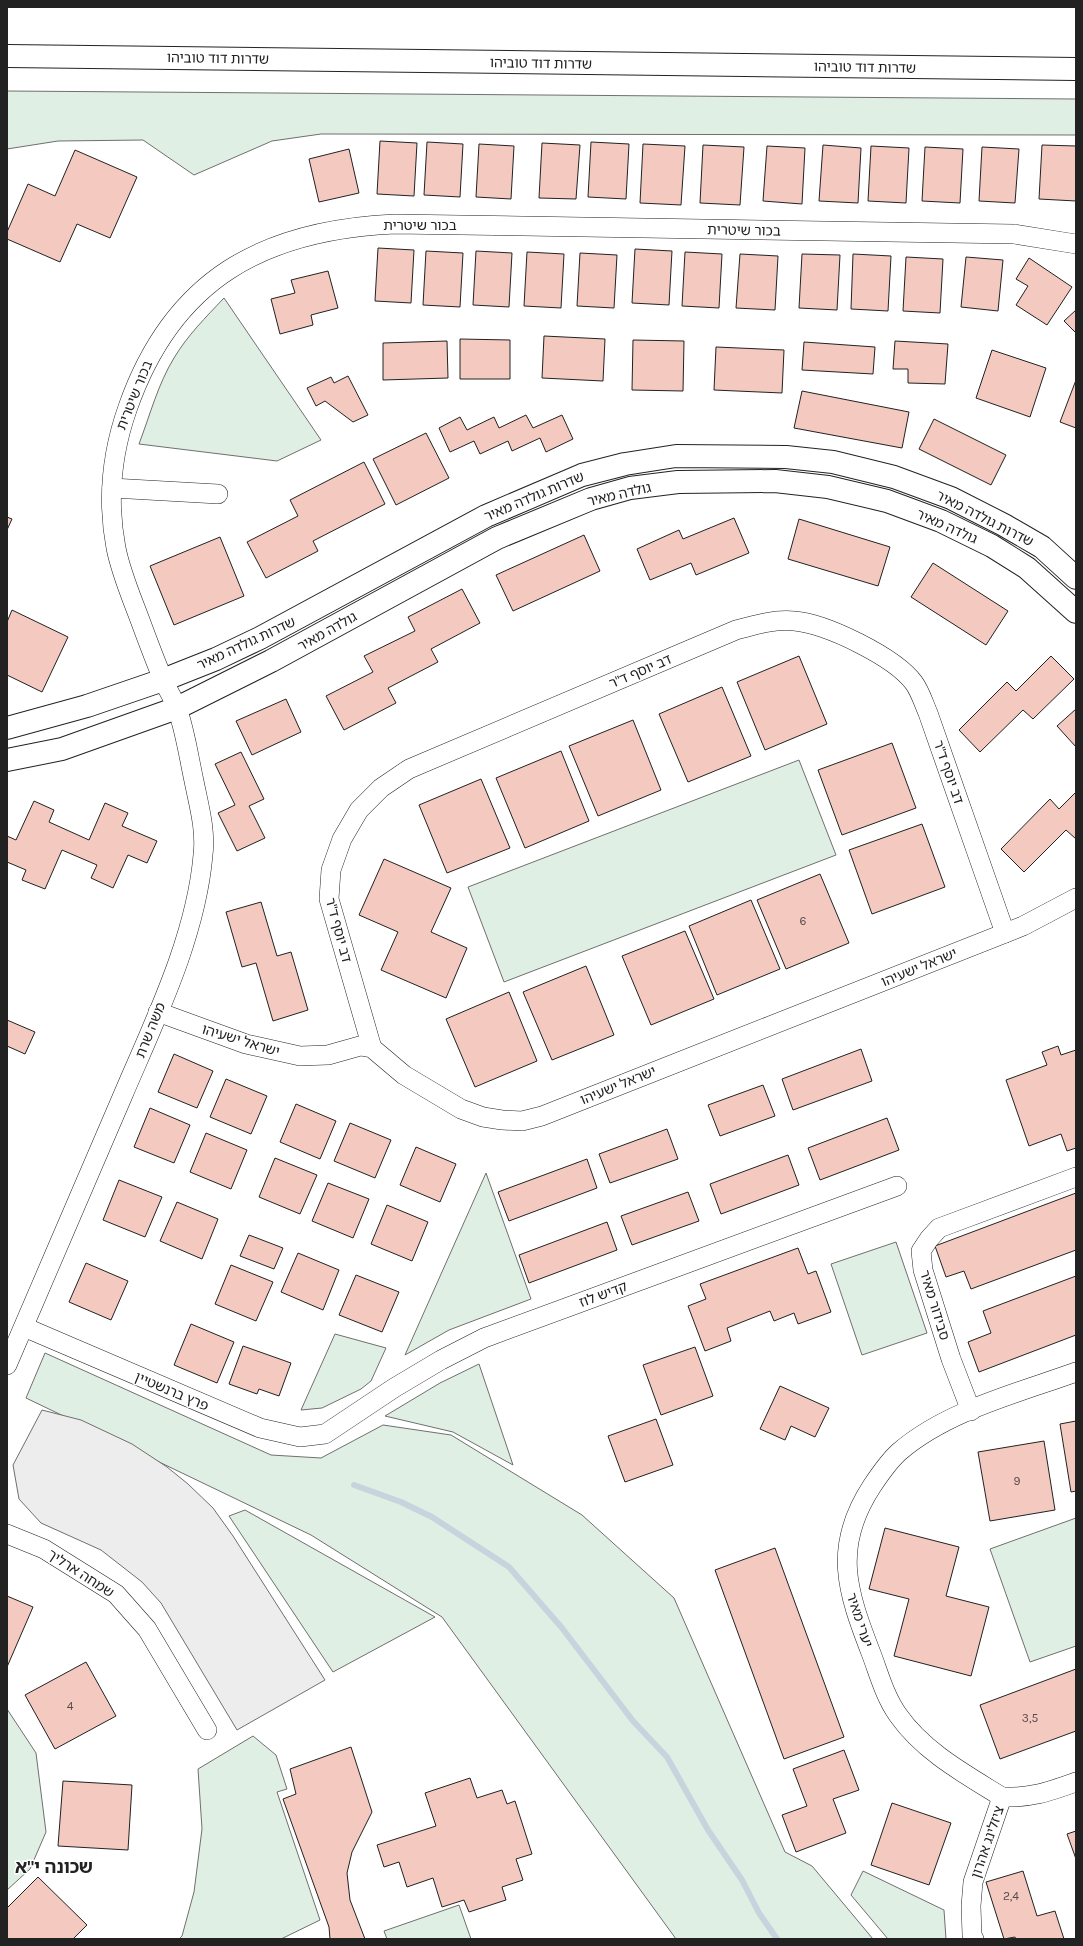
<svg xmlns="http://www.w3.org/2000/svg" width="1083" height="1946" viewBox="0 0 1083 1946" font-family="Karla,'Noto Sans Hebrew',sans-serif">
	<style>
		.green { fill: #e0efe3; stroke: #6f6f6f }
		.parking { fill: #ededed; stroke: #6f6f6f }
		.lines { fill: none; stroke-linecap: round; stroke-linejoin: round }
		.stream { stroke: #c7d3dd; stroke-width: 6 }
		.building { fill: #f3c9c0; stroke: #222 }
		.minor-casing { stroke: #222; stroke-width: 20 }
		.tertiary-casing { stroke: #222; stroke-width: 24 }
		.trunk-casing { stroke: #222; stroke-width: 24 }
		.minor { stroke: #fff; stroke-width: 19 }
		.tertiary { stroke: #fff; stroke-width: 22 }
		.trunk { stroke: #fff; stroke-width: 22 }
		.labels { text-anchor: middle; stroke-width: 3; stroke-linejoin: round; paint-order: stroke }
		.number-label { font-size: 12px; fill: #564c4a }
		.street-label { font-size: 14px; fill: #222; stroke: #fff }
		.district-label { font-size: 18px; font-weight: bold; fill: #222; stroke: #fff }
	</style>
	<rect width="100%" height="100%" fill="#fff"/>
	<g class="green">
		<path d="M 7,91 L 1076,99 L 1076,135 L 321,134 L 272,141 L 194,175 L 143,140 L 58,141 L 7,149 Z"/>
		<path d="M 224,298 L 321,440 L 277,461 L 139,444 C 150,415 158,384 174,358 C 187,336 206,317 224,298 Z"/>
		<path d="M 799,760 L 836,855 L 504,982 L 468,887 Z"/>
		<path d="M 486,1173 L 531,1299 L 449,1330 L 405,1355 Z"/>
		<path d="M 896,1242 L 927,1333 L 862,1355 L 831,1264 Z"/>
		<path d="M 335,1334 L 386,1348 L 371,1381 L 361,1389 L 322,1408 L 301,1410 Z"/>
		<path d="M 45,1353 L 271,1455 L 321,1458 L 383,1425 L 451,1435 L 582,1515 L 674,1598 L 785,1852 L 812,1866 L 873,1939 L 676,1939 L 442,1617 L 311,1535 L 26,1398 Z"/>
		<path d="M 479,1364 L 513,1465 L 453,1432 L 385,1416 L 440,1383 Z"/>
		<path d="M 245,1510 L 435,1617 L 333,1672 L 229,1516 Z"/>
		<path d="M 1076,1518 L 1076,1646 L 1030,1662 L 990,1549 Z"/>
		<path d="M 7,1709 L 36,1753 L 46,1832 L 30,1869 L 7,1890 Z"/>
		<path d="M 253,1736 L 276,1755 L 287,1789 L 277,1792 L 320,1920 L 281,1939 L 179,1939 L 182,1936 L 194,1892 L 202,1829 L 198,1769 Z"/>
		<path d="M 863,1871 L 944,1910 L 946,1939 L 888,1939 L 851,1895 Z"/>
		<path d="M 459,1905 L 471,1939 L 387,1939 L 384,1931 Z"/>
	</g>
	<path class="parking" d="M 42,1410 L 81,1420 L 132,1444 L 167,1467 L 188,1484 L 213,1508 L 233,1536 L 325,1680 L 237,1730 L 161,1603 L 142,1582 L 101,1550 L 41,1523 L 19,1499 L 13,1465 Z"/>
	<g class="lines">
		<path class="stream" d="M 354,1485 L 401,1502 L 432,1517 L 509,1567 L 562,1628 L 633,1721 L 667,1757 L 708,1830 L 742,1880 L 759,1913 L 777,1939"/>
	</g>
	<g class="building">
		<path d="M 380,141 L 417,143 L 414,196 L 377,194 Z"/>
		<path d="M 427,142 L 463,144 L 460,197 L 424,195 Z"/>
		<path d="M 591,142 L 629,144 L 626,199 L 588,197 Z"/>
		<path d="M 542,143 L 580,145 L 576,199 L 539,198 Z"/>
		<path d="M 479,144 L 514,146 L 511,199 L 476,197 Z"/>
		<path d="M 643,144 L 685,146 L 681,205 L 640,203 Z"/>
		<path d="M 703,145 L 744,147 L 740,205 L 700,203 Z"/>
		<path d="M 823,145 L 861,148 L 858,203 L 819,201 Z"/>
		<path d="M 1042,145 L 1076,146 L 1076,201 L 1039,199 Z"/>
		<path d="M 767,146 L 805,148 L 802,204 L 763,201 Z"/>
		<path d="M 871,146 L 909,148 L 906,203 L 868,201 Z"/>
		<path d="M 925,147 L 963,149 L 960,203 L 922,201 Z"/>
		<path d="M 982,147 L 1019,149 L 1015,203 L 979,201 Z"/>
		<path d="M 349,149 L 359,193 L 319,202 L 309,159 Z"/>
		<path d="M 75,150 L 137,177 L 110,238 L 77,224 L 60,262 L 7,239 L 7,232 L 28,184 L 55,196 Z"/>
		<path d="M 378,248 L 414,250 L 411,303 L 375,301 Z"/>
		<path d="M 635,249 L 672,251 L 669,305 L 632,303 Z"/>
		<path d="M 426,251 L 463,253 L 460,307 L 423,305 Z"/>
		<path d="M 476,251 L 512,253 L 509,307 L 473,305 Z"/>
		<path d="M 527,252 L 564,254 L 561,308 L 524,306 Z"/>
		<path d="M 685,252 L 722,254 L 719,308 L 682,306 Z"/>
		<path d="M 580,253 L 617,255 L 614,308 L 577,306 Z"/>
		<path d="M 740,254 L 778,256 L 775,310 L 736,308 Z"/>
		<path d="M 802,254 L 840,255 L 837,310 L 799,308 Z"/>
		<path d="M 853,254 L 891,256 L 888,311 L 851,309 Z"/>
		<path d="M 906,257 L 943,259 L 940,313 L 903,311 Z"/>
		<path d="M 966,257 L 1003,260 L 998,311 L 961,307 Z"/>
		<path d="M 1029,258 L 1072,287 L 1047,325 L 1016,305 L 1028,286 L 1016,279 Z"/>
		<path d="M 328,271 L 338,308 L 311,315 L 313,325 L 280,334 L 271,299 L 295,293 L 291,280 Z"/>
		<path d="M 1076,310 L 1076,333 L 1064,321 Z"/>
		<path d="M 544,336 L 605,339 L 603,381 L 542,378 Z"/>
		<path d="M 460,339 L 510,340 L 510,379 L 460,379 Z"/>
		<path d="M 633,340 L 684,341 L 683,391 L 632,390 Z"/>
		<path d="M 447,341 L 448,378 L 383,380 L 383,343 Z"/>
		<path d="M 895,341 L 948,344 L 945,384 L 908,383 L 908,369 L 893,369 Z"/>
		<path d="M 804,342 L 875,347 L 873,374 L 802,370 Z"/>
		<path d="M 716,347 L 784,350 L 782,393 L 714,390 Z"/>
		<path d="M 992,350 L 1046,368 L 1030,417 L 976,398 Z"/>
		<path d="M 348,376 L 368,415 L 353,422 L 325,401 L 316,406 L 307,388 L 331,377 L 334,383 Z"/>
		<path d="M 1076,380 L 1076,428 L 1060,422 Z"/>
		<path d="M 802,391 L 909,412 L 902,448 L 794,428 Z"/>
		<path d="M 526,415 L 533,428 L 562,415 L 573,439 L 546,452 L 540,438 L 512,451 L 508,441 L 480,454 L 474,441 L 450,452 L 439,428 L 460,417 L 467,430 L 494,417 L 499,428 Z"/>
		<path d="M 934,419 L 1006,455 L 991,485 L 919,449 Z"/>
		<path d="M 426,433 L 449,478 L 396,505 L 373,459 Z"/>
		<path d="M 364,462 L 385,504 L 313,541 L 318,551 L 266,578 L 247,542 L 298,516 L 290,500 Z"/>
		<path d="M 7,517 L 12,519 L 7,530 Z"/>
		<path d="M 734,518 L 749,553 L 696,575 L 691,563 L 650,580 L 637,549 L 679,530 L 683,539 Z"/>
		<path d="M 799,519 L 890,547 L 878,586 L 788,559 Z"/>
		<path d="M 584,535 L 600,571 L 513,611 L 496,575 Z"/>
		<path d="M 220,537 L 244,596 L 174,625 L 150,566 Z"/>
		<path d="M 933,563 L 1008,611 L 986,645 L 911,597 Z"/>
		<path d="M 462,589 L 480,623 L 431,649 L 438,662 L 388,688 L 396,703 L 344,730 L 326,696 L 373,672 L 364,656 L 415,631 L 408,617 Z"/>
		<path d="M 12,610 L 68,637 L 42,692 L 7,675 L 7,622 Z"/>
		<path d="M 799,656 L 827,724 L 765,750 L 737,682 Z"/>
		<path d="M 1051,656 L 1074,679 L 1033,719 L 1023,710 L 980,752 L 959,730 L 1007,682 L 1016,691 Z"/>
		<path d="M 722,687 L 751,756 L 688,782 L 659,714 Z"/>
		<path d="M 286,699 L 301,732 L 252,755 L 236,721 Z"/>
		<path d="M 1076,709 L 1076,747 L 1057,726 Z"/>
		<path d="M 633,720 L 661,790 L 598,816 L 569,746 Z"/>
		<path d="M 892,743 L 916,808 L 842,835 L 818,770 Z"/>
		<path d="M 561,751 L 589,821 L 525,848 L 496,778 Z"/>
		<path d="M 241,752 L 264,799 L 249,806 L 265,838 L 237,851 L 218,813 L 235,805 L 215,764 Z"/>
		<path d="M 481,779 L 510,848 L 447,873 L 419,805 Z"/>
		<path d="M 1076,792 L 1076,839 L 1066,830 L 1024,872 L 1001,849 L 1050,799 L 1059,809 Z"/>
		<path d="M 34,801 L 54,810 L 49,822 L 89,840 L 105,803 L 128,813 L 122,826 L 157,841 L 147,863 L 128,855 L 113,888 L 91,878 L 97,865 L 62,850 L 45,889 L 22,880 L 26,870 L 7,862 L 7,836 L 16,840 Z"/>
		<path d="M 922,824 L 945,887 L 872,914 L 849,850 Z"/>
		<path d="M 384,859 L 451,888 L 431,932 L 467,948 L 446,998 L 381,970 L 398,932 L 359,915 Z"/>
		<path d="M 820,874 L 849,943 L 786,969 L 757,900 Z"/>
		<path d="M 751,900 L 780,969 L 717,995 L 689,926 Z"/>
		<path d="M 261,902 L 277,956 L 291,952 L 308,1010 L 273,1021 L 256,963 L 242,967 L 226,912 Z"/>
		<path d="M 685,931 L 714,999 L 651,1025 L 622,956 Z"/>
		<path d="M 586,966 L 614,1035 L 552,1060 L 523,992 Z"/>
		<path d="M 509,992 L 537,1061 L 475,1087 L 446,1019 Z"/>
		<path d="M 7,1020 L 35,1032 L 25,1054 L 7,1046 Z"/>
		<path d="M 1058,1046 L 1061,1055 L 1076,1050 L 1076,1148 L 1067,1151 L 1061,1134 L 1029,1146 L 1006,1080 L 1047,1065 L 1042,1052 Z"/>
		<path d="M 861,1049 L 872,1081 L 793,1110 L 782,1079 Z"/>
		<path d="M 174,1054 L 213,1071 L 197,1108 L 158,1092 Z"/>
		<path d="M 226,1079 L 267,1096 L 251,1134 L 210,1117 Z"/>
		<path d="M 763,1085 L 775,1116 L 720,1136 L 708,1105 Z"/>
		<path d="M 296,1104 L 336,1121 L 320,1159 L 280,1142 Z"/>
		<path d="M 150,1108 L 190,1125 L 174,1163 L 134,1147 Z"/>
		<path d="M 887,1118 L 899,1150 L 820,1180 L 808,1148 Z"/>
		<path d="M 350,1123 L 391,1140 L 375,1178 L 334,1161 Z"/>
		<path d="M 667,1129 L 678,1159 L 610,1183 L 599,1154 Z"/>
		<path d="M 206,1133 L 247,1150 L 231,1189 L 190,1172 Z"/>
		<path d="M 416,1147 L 456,1164 L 440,1202 L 400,1185 Z"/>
		<path d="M 788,1155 L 799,1185 L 721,1214 L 710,1184 Z"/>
		<path d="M 275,1158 L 317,1175 L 300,1214 L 259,1197 Z"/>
		<path d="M 587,1159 L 597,1188 L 509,1221 L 498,1192 Z"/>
		<path d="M 119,1180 L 162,1197 L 145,1237 L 103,1220 Z"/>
		<path d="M 328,1183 L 369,1199 L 353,1238 L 312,1221 Z"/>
		<path d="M 688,1192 L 699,1221 L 632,1245 L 621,1216 Z"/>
		<path d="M 1076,1193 L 1076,1250 L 971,1289 L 964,1271 L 946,1277 L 935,1246 Z"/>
		<path d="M 177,1202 L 218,1219 L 202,1259 L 160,1241 Z"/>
		<path d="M 387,1205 L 428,1222 L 412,1261 L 371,1244 Z"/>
		<path d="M 607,1222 L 617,1250 L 529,1283 L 519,1255 Z"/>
		<path d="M 249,1235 L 283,1248 L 274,1269 L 240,1256 Z"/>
		<path d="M 798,1248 L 808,1274 L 816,1271 L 831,1312 L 798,1324 L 794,1313 L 774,1321 L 770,1311 L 727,1328 L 731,1341 L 705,1351 L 688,1306 L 706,1299 L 700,1284 Z"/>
		<path d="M 298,1253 L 339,1270 L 323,1310 L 281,1292 Z"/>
		<path d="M 86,1263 L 128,1281 L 111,1320 L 69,1302 Z"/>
		<path d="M 231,1265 L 273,1282 L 256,1321 L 215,1304 Z"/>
		<path d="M 356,1275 L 399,1292 L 382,1332 L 339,1315 Z"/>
		<path d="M 1076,1276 L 1076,1335 L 979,1372 L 968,1342 L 991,1333 L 983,1311 Z"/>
		<path d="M 191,1324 L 234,1342 L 217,1383 L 174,1365 Z"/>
		<path d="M 243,1346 L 291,1363 L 279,1396 L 259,1389 L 257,1394 L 229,1384 Z"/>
		<path d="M 695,1347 L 713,1396 L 661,1415 L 643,1365 Z"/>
		<path d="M 780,1386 L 829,1408 L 815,1437 L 791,1426 L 785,1440 L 760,1429 Z"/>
		<path d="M 656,1419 L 673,1465 L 625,1482 L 608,1436 Z"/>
		<path d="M 1076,1421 L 1076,1491 L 1071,1492 L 1060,1424 Z"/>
		<path d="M 1044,1441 L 1055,1510 L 990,1521 L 978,1452 Z"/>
		<path d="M 885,1528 L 959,1547 L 946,1596 L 989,1607 L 971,1676 L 894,1656 L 909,1599 L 869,1589 Z"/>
		<path d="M 775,1548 L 844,1737 L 784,1759 L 715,1570 Z"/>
		<path d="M 7,1596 L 33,1607 L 7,1667 Z"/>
		<path d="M 86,1662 L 116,1716 L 55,1749 L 25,1695 Z"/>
		<path d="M 1076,1669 L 1076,1731 L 1000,1759 L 980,1705 Z"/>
		<path d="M 351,1747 L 372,1812 L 352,1852 L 347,1873 L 350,1900 L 365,1939 L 330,1939 L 329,1927 L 283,1799 L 296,1794 L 290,1769 Z"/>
		<path d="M 844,1750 L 859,1790 L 833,1799 L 846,1833 L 796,1852 L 782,1815 L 807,1806 L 793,1769 Z"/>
		<path d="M 470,1778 L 477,1798 L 502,1790 L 507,1804 L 515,1801 L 532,1854 L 516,1859 L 523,1880 L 502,1887 L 506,1900 L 469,1912 L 464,1900 L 442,1907 L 433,1878 L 407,1887 L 399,1862 L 384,1867 L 377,1845 L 436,1826 L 425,1793 Z"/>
		<path d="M 63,1781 L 132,1785 L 128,1850 L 58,1846 Z"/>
		<path d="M 892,1803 L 951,1823 L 929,1885 L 871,1865 Z"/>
		<path d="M 1076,1831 L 1076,1859 L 1067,1834 Z"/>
		<path d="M 1023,1871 L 1037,1916 L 1055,1911 L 1064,1939 L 1016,1939 L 1015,1937 L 1004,1939 L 986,1882 Z"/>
		<path d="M 38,1877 L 87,1925 L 73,1939 L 7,1939 L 7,1908 Z"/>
	</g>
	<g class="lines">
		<defs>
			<g id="minor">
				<path d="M 112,488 L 218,494"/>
				<path d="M 158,1012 L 246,1044 L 300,1056 L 328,1055 L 360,1046 L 372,1048 L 404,1075 L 461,1109 L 483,1117 L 502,1120 L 522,1121 L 542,1116 L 1023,926 L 1076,898"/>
				<path d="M 372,1048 L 329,899 L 331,870 L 342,839 L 359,810 L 381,788 L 409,769 L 736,630 C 754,625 775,619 794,621 C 825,623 895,657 914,683 C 920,691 924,704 928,713 L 1005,933"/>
				<path d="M 24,1327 L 260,1428 L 300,1437 L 325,1434 L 394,1388 L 441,1360 L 484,1338 L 897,1186"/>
				<path d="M 7,1365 C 46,1275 84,1185 123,1095 C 155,1020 196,937 203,855 C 206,830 199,806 194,781 C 189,758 185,730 177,708 C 173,697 166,688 162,677 C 154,658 147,639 140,620 C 131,596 121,573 116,548 C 107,501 112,452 128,407 C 173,279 263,230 395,224 L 1014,234 L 1076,244"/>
				<path d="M 971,1411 L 951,1359 L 923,1270 L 921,1251 L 929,1239 L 939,1228 L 1076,1177"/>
				<path d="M 7,1534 L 44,1549 L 116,1594 L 147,1629 L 207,1730"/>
				<path d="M 1002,1797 C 965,1774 924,1752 898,1715 C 885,1697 879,1674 871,1653 C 847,1591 832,1547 872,1486 C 880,1474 889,1461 899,1452 C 946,1411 1018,1393 1076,1372"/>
				<path d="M 974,1939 L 972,1935 L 971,1906 L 973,1882 L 1002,1797 C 1032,1798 1048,1792 1076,1782"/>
			</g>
			<g id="tertiary">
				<path d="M 7,728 L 87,706 L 163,680 L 216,659 L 260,638 L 486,516 L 582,475 L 625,464 L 676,456 L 786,457 L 833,462 L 894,477 L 951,498 L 1004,525 L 1042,547 L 1076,578"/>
				<path d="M 7,760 L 62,749 L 177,708 L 271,661 L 497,538 L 591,499 L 630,488 L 678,482 L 775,481 L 828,487 L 887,501 L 941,521 L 992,546 L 1027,568 L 1076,612"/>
			</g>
			<path id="trunk" d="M 7,56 L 1076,69"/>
		</defs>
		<use href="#minor" class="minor-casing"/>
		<use href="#tertiary" class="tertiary-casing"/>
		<use href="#trunk" class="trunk-casing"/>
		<use href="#minor" class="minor"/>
		<use href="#tertiary" class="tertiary"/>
		<use href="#trunk" class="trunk"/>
	</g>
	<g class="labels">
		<g class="number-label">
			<text x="803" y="925">6</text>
			<text x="1017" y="1485">9</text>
			<text x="70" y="1710">4</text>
			<text x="1030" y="1722">3,5</text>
			<text x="1011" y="1900">2,4</text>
		</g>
		<g class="street-label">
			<text transform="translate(218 58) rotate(1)" y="5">שדרות דוד טוביהו</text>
			<text transform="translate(541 63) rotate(1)" y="5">שדרות דוד טוביהו</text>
			<text transform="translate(865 67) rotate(1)" y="5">שדרות דוד טוביהו</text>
			<text x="420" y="230">בכור שיטרית</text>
			<text transform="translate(744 230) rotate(1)" y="5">בכור שיטרית</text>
			<text transform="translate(134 395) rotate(-68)" y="5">בכור שיטרית</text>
			<text transform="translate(619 494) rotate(-13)" y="5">גולדה מאיר</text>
			<text transform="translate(534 496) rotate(-23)" y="5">שדרות גולדה מאיר</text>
			<text transform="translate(985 518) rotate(27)" y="5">שדרות גולדה מאיר</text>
			<text transform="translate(947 526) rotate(24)" y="5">גולדה מאיר</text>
			<text transform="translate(327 631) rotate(-29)" y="5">גולדה מאיר</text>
			<text transform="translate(246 643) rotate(-25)" y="5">שדרות גולדה מאיר</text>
			<text transform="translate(640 671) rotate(-23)" y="5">דב יוסף ד"ר</text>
			<text transform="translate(949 772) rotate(71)" y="5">דב יוסף ד"ר</text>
			<text transform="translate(339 930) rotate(75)" y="5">דב יוסף ד"ר</text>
			<text transform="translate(919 967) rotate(-22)" y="5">ישראל ישעיהו</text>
			<text transform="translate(150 1030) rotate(-68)" y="5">משה שרת</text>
			<text transform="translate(241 1040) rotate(17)" y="5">ישראל ישעיהו</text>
			<text transform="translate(618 1085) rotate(-22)" y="5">ישראל ישעיהו</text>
			<text transform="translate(603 1294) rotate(-20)" y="5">קדיש לוז</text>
			<text transform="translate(935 1305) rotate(73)" y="5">סבידור מאיר</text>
			<text transform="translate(172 1391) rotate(23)" y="5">פרץ ברנשטיין</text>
			<text transform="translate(81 1573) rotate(33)" y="5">שמחה ארליך</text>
			<text transform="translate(860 1620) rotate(72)" y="5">יערי מאיר</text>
			<text transform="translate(987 1842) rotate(-71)" y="5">ציזלינג אהרון</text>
		</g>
		<g class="district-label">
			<text x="54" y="1873">שכונה י"א</text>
		</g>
	</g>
	<rect width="1083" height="1946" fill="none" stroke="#222222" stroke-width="16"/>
</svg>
